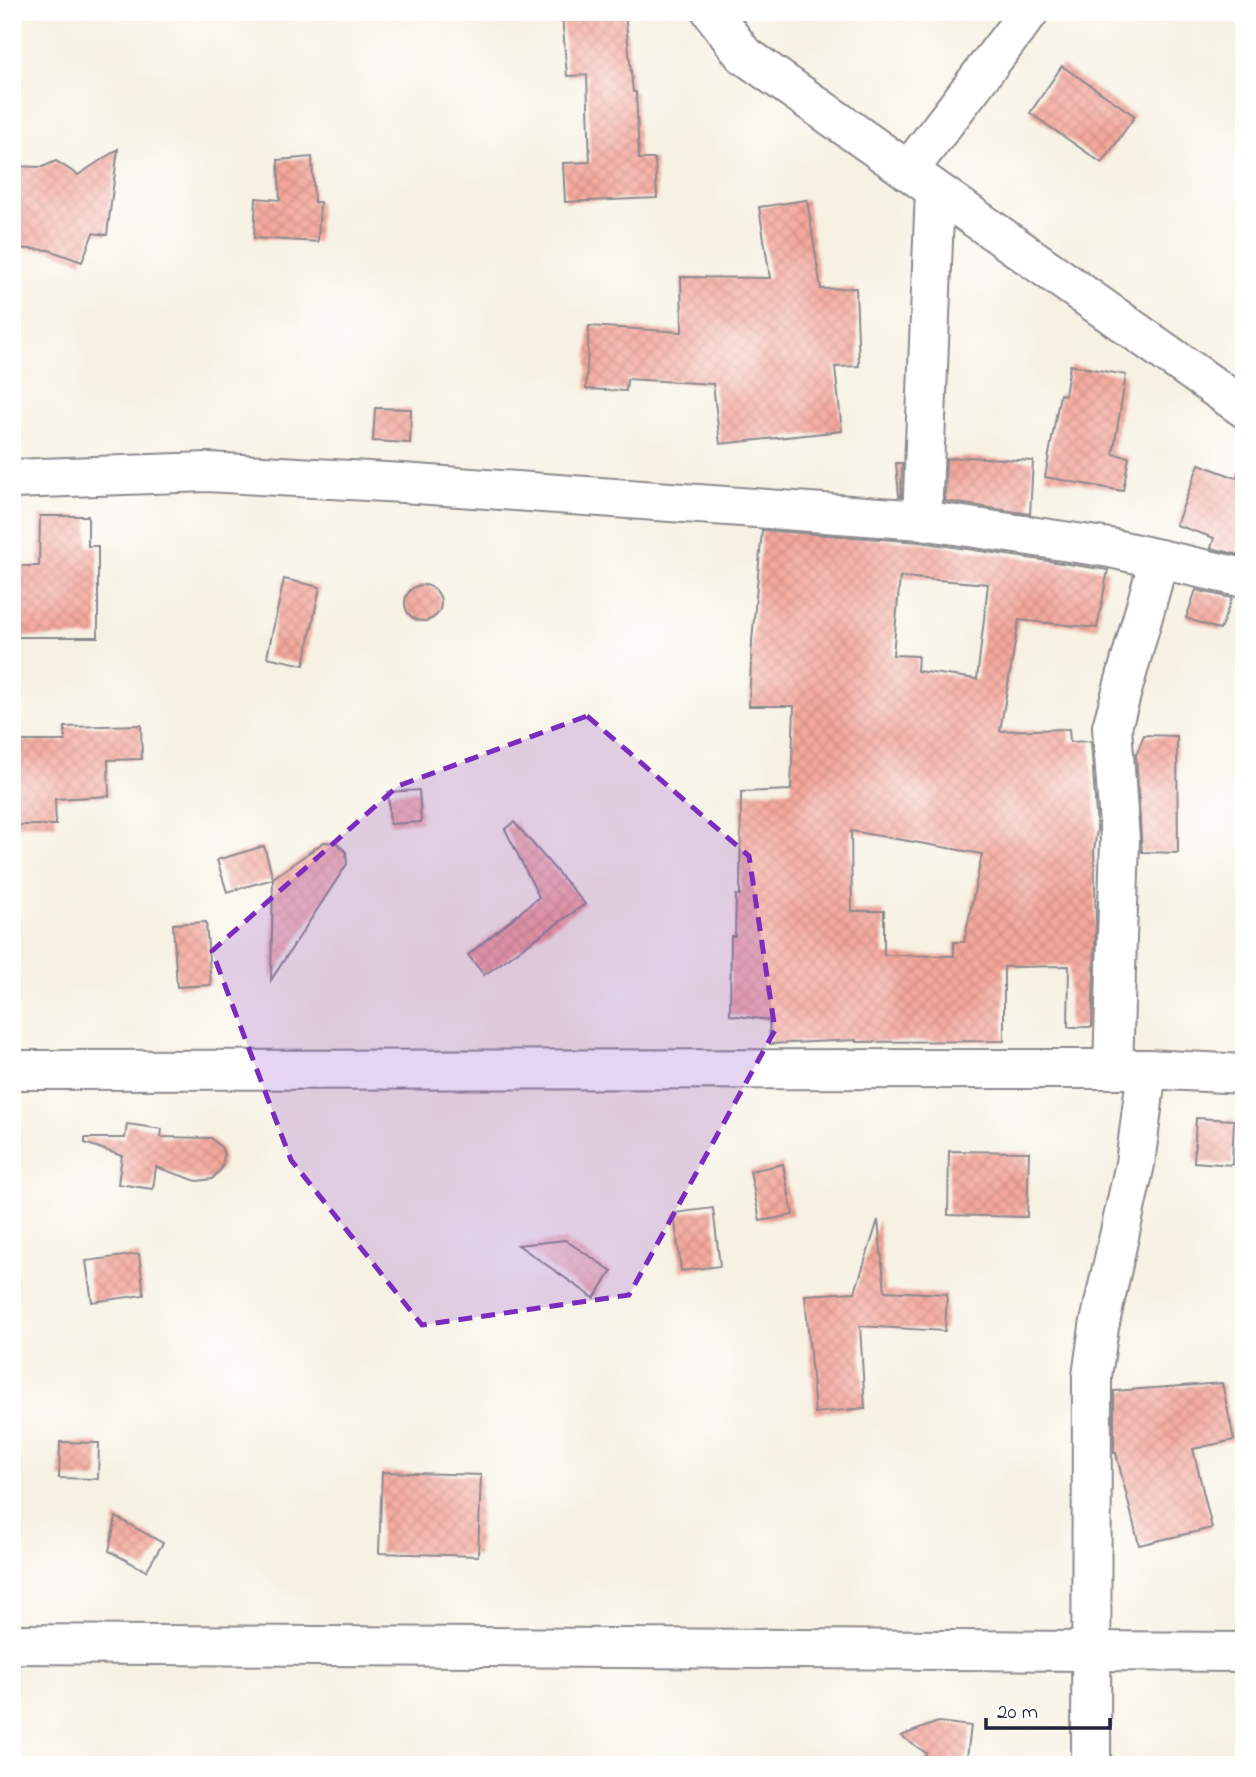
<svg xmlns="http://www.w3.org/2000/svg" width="1256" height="1777" viewBox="0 0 1256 1777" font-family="'Indie Flower',sans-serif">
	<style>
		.building { fill: url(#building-cross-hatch); fill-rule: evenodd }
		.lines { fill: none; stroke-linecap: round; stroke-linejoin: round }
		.minor-casing { stroke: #8c8a8e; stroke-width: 42 }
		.major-casing { stroke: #8c8a8e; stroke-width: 42 }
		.minor { stroke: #fff; stroke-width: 38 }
		.major { stroke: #fff; stroke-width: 38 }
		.marked { fill: #7b2cbf; fill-opacity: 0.2; stroke: #7b2cbf; stroke-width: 5; stroke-dasharray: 14 9; stroke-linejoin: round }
	</style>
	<defs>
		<pattern id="building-cross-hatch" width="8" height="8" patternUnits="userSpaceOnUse" patternTransform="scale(1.75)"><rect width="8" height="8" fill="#f4a79b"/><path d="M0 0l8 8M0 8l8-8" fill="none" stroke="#d18f86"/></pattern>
	</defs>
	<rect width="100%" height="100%" fill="#fff"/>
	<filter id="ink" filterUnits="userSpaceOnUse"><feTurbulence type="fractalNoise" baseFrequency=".0143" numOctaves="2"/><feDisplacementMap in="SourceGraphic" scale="14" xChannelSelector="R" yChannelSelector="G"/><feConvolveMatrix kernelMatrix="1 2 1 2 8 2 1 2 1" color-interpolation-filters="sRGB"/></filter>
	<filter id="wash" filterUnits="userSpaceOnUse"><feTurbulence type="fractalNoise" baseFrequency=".00686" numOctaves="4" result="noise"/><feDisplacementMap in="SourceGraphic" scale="28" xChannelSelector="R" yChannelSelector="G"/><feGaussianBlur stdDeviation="1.57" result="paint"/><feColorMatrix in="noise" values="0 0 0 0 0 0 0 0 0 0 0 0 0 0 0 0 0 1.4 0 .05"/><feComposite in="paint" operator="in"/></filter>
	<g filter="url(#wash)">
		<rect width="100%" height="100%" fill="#f6f1e2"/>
		<g id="blocks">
			<g class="building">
				<path d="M 608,12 L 625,12 L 633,92 L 636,92 L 639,159 L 655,159 L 657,198 L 565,202 L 563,163 L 590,162 L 587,75 L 567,76 L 562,16 Z"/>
				<path d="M 1062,66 L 1135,116 L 1102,163 L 1030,113 Z"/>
				<path d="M 118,149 L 107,235 L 93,233 L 82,262 L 49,250 L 12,248 L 12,166 L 43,167 L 56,161 L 78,175 Z"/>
				<path d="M 312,157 L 314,202 L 320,202 L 318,242 L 254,238 L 256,198 L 280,200 L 278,160 Z"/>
				<path d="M 807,200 L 821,289 L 856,288 L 859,366 L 835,367 L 842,431 L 720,444 L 713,384 L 627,379 L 626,391 L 586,389 L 589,326 L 682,332 L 681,277 L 770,278 L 759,207 Z"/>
				<path d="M 1070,365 L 1126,375 L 1113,454 L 1129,457 L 1123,491 L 1045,477 L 1060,394 L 1065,395 Z"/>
				<path d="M 375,408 L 411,409 L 410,443 L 373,441 Z"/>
				<path d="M 969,457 L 1033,461 L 1030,514 L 945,501 L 946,459 Z"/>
				<path d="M 896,463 L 902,463 L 901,497 L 899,496 Z"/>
				<path d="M 1199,464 L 1236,478 L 1240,469 L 1244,470 L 1244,556 L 1211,548 L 1214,538 L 1176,525 Z"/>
				<path d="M 40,516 L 88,516 L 88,546 L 98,546 L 98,637 L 12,637 L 12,566 L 39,566 Z"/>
				<path d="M 762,530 L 920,542 L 1108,570 L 1097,628 L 1019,620 L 1000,731 L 1069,729 L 1070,742 L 1091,741 L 1097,829 L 1094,851 L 1096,921 L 1092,1027 L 1068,1027 L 1069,966 L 1004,967 L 1004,1041 L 856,1042 L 856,1040 L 770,1044 L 769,1020 L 730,1015 L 731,936 L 735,936 L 736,895 L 740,895 L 741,792 L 791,790 L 794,706 L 749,706 L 752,641 ZM 900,577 L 988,584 L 977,679 L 917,671 L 918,656 L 893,655 ZM 851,831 L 982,854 L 964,942 L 954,942 L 954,956 L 884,955 L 884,911 L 852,911 Z"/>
				<path d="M 284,579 L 320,587 L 304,665 L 267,657 Z"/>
				<circle cx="423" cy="603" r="18"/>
				<path d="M 1196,590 L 1232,598 L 1220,630 L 1186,618 Z"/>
				<path d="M 141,725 L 142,759 L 108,760 L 109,796 L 55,799 L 56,825 L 12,825 L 12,741 L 65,741 L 65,727 Z"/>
				<path d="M 1144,735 L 1177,736 L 1178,853 L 1142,852 L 1136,755 Z"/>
				<path d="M 419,790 L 421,822 L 390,824 L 388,792 Z"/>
				<path d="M 514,822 L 585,904 L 484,975 L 468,955 L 539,897 L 505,829 Z"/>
				<path d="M 324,842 L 337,843 L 346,852 L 347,864 L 271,980 L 273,879 L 227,892 L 217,860 L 264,846 L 273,878 Z"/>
				<path d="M 206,922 L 211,985 L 177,987 L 173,924 Z"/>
				<path d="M 1196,1118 L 1234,1120 L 1232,1165 L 1194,1162 Z"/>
				<path d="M 127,1124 L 162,1129 L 161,1137 L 211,1138 L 221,1147 L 224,1154 L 222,1168 L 212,1179 L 197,1181 L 156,1167 L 153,1189 L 118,1184 L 122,1156 L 85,1143 L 85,1138 L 125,1138 Z"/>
				<path d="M 949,1151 L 1029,1152 L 1027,1217 L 948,1215 Z"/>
				<path d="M 783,1164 L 793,1215 L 760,1221 L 750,1171 Z"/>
				<path d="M 713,1208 L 720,1266 L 681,1271 L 674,1213 Z"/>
				<path d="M 878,1220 L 885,1291 L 947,1294 L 945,1331 L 860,1326 L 865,1408 L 815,1413 L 805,1295 L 855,1292 Z"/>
				<path d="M 565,1240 L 612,1271 L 594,1298 L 518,1245 Z"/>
				<path d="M 139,1254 L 144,1295 L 92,1302 L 86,1261 Z"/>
				<path d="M 1222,1383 L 1234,1440 L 1193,1449 L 1212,1528 L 1139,1545 L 1116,1453 L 1114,1453 L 1114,1391 Z"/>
				<path d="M 60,1442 L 99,1443 L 98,1479 L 59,1478 Z"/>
				<path d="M 382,1472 L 481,1475 L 478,1556 L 379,1553 Z"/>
				<path d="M 116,1517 L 163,1543 L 146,1571 L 109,1551 Z"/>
				<path d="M 938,1722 L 971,1726 L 966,1765 L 924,1765 L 926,1753 L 901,1736 Z"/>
			</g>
		</g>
	</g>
	<g filter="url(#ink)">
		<use href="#blocks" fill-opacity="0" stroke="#8c8a8e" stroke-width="2"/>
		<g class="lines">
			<defs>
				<g id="minor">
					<path d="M 908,171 L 1029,12"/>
					<path d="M 12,479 L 208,472 L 403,483 L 922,520 L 1110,548 L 1244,578"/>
					<path d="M 922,520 L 935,190"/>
					<path d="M 1113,1069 L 1120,840 L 1112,727 L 1159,559"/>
					<path d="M 12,1070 L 1147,1069 L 1244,1074"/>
					<path d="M 12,1644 L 1244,1652"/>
					<path d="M 1091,1765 L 1092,1376 L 1099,1327 L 1135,1164 L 1147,1069"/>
				</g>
				<path id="major" d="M 712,12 L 743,54 L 1244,408"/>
			</defs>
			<use href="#minor" class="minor-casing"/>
			<use href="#major" class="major-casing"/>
			<use href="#minor" class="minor"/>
			<use href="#major" class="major"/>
		</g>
	</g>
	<path class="marked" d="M 587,716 L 749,856 L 775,1030 L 629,1295 L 422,1325 L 291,1160 L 212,951 L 398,786 Z"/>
	<rect width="1256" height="1777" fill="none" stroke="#fff" stroke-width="42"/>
	<path d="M986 1718v10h124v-10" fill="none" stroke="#22223b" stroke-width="3.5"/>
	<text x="997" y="1718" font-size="21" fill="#22223b" stroke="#ffffff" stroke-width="5" paint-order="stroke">20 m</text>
</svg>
